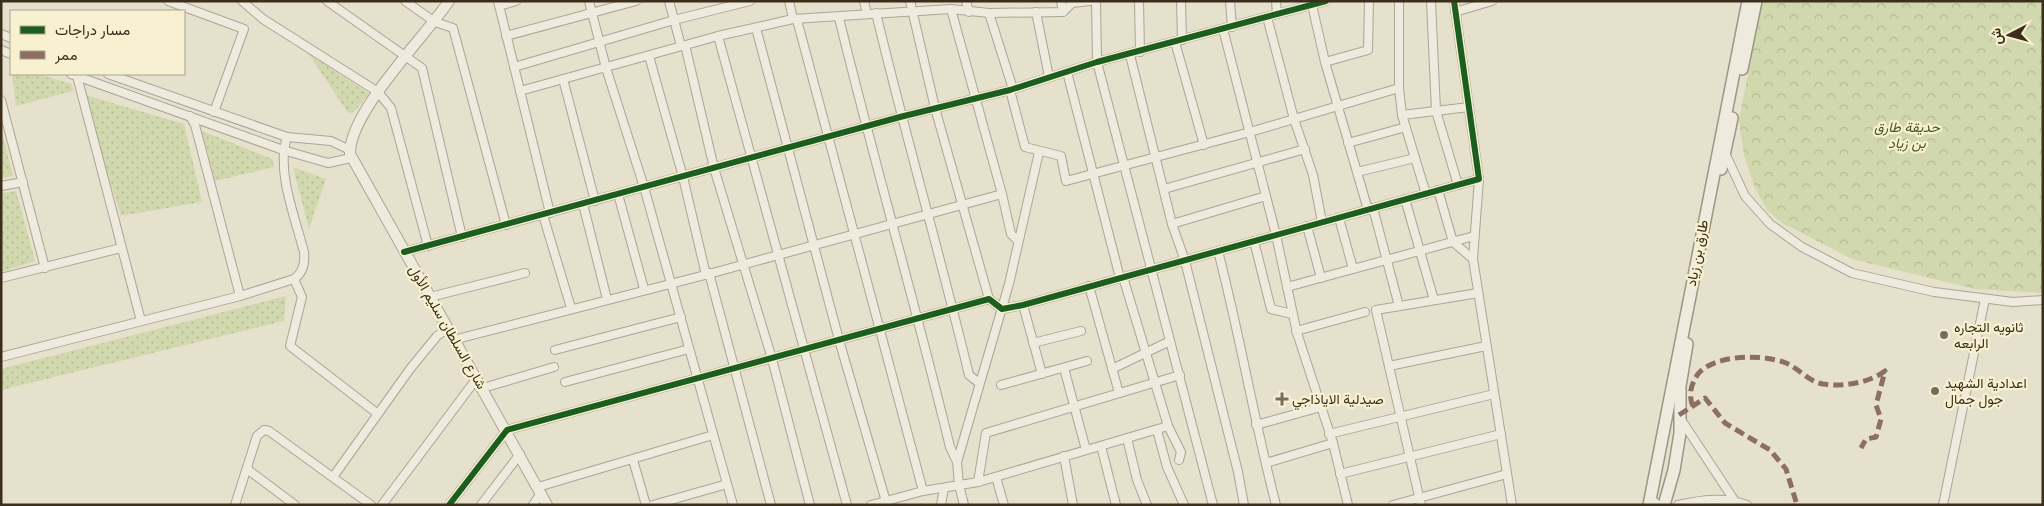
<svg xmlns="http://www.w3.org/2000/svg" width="2044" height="506" viewBox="0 0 2044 506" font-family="'Playfair Display',Vazirmatn,serif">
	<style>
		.grass { fill: url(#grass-dots) }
		.forest { fill: url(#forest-crowns) }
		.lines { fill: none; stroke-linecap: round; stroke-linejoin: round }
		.minor-casing { stroke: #aba595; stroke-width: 10 }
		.tertiary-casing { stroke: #aba595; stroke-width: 12 }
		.secondary-casing { stroke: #9b9585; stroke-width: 14 }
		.minor { stroke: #eeeade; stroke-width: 8 }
		.tertiary { stroke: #eeeade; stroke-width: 10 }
		.secondary { stroke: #eeeade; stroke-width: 11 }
		.quiet { stroke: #8d6e63; stroke-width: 5; stroke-dasharray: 10 5; stroke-linecap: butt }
		.cycleway-casing { stroke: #f8f1d1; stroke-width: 9 }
		.cycleway { stroke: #1b5e20; stroke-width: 6 }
		.poi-dot { fill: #776d5a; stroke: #f8f1d1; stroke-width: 2 }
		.labels { text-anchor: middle; stroke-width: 4.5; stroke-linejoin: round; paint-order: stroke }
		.park-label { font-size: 14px; font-style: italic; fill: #445921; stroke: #f8f1d1 }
		.street-label { font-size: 14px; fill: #3b2f1c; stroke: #f8f1d1 }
		.poi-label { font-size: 14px; fill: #3b2f1c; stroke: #f8f1d1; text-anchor: start }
	</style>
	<defs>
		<pattern id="grass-dots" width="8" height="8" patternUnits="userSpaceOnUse" patternTransform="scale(1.25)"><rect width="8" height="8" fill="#d2d8ad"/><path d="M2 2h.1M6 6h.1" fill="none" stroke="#b5ba94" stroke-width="1.8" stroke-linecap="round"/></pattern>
		<pattern id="forest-crowns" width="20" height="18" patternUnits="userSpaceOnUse" patternTransform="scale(1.25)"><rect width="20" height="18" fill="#d2d8ad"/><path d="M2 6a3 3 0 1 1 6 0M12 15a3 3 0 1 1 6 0" fill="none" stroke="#b5ba94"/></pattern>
	</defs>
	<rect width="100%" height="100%" fill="#e6e1cc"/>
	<g class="grass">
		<path d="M 308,53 L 369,94 L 354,112 L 348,113 Z"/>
		<path d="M 12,74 L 38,74 L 72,84 L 73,91 L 16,106 Z"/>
		<path d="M 82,94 L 184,124 L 202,202 L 121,216 Z"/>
		<path d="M 1,129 L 13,176 L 1,178 Z"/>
		<path d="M 202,131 L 272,159 L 274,167 L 215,181 Z"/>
		<path d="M 293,167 L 326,179 L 309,229 Z"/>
		<path d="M 16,191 L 35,261 L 1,272 L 1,193 Z"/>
		<path d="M 286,296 L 284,321 L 1,390 L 1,369 Z"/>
	</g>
	<path class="forest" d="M 1763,1 L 2043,1 L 2043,293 L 1975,289 L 1852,259 L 1782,223 L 1767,210 L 1755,188 L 1744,155 L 1739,119 Z"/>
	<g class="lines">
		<defs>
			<g id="minor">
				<path d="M 168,1 L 244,29 L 214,112"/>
				<path d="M 242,1 L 263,19 L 378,92 L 391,108 L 428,246"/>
				<path d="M 327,1 L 422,68 L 462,237"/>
				<path d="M 405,1 L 435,22 L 453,28 L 506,225"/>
				<path d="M 498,1 L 550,213"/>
				<path d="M 589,1 L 606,68 L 644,187 L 733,505"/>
				<path d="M 669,1 L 681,46"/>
				<path d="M 789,1 L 793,19"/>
				<path d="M 864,1 L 867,14"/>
				<path d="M 910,1 L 935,108 L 989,299"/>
				<path d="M 966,1 L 969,12"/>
				<path d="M 1061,1 L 1063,12"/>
				<path d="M 1096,1 L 1097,62 L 1213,505"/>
				<path d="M 1139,1 L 1140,52"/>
				<path d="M 1181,1 L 1182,40"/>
				<path d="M 1230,1 L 1232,27"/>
				<path d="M 1276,1 L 1277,14"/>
				<path d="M 1399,1 L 1399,88 L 1402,115 L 1426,194"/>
				<path d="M 1431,1 L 1436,111 L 1458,185"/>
				<path d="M 1312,5 L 1325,62 L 1368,210"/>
				<path d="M 499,6 L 516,1"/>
				<path d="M 951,9 L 1002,194 L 1011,234 L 1018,241"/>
				<path d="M 1036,12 L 1049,77"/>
				<path d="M 1455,12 L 1492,1"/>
				<path d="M 876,13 C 905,134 940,254 969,375 L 979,383"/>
				<path d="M 989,13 L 1013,89"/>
				<path d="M 1267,17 L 1294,119 L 1313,175 L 1322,222"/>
				<path d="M 839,18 C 874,161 915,303 950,447 L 957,462"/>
				<path d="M 797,20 L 923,491"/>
				<path d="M 756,28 L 839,340 L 887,505"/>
				<path d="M 1223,29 L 1276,235 L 1297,333 L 1333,443 L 1348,505"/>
				<path d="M 1,34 L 11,38"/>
				<path d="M 506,36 L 636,1"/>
				<path d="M 718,36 L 847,505"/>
				<path d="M 1175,42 L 1204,145"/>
				<path d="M 685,45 L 714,168 L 772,359 L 810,505"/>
				<path d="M 1,50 L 11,54"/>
				<path d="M 1130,55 L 1172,224 L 1185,261 L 1238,472 L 1244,505"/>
				<path d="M 649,56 L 683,177 L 706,275"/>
				<path d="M 1325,62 L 1368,50 L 1369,1"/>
				<path d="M 514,67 L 674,20 L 750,1"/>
				<path d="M 1067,72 L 1120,278"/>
				<path d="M 71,74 L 283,150 L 328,163 L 351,158"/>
				<path d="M 108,74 L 287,137 L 331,141 L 350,150"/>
				<path d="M 77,76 L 141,321"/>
				<path d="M 563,79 L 595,201"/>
				<path d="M 1010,90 L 1025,147 L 1061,156 L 1066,181 L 1250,132 L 1399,88"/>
				<path d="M 520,91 L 718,36 L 793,19 L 951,9 L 989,13 L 1063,12 L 1072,3 L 1090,1"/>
				<path d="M 1,100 L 45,268"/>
				<path d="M 1402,115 L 1469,107"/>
				<path d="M 190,116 L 195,125 L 240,296"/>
				<path d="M 1348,143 L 1406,127"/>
				<path d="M 1725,153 L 1745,196 L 1770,224 L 1802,247 L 1852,273 L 1934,292 L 2013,302 L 2043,300"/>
				<path d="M 1357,172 L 1415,158"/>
				<path d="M 1479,179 L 1473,259 L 1512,505"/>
				<path d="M 1,186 L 23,182"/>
				<path d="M 1164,189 L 1305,149"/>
				<path d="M 1438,190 L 1453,242 L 1473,259"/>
				<path d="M 618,194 L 644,289"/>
				<path d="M 1405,199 L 1434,300"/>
				<path d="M 583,204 L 607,299"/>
				<path d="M 1373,208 L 1399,306"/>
				<path d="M 543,215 L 571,308"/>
				<path d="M 1339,218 L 1353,269"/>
				<path d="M 1172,224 L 1266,196"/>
				<path d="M 1307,226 L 1321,278"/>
				<path d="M 1254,241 L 1271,309 L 1292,314"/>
				<path d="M 1218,251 C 1240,335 1254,421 1276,505"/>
				<path d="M 404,252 L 900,117 L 1010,90 L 1097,62 L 1326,1"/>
				<path d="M 709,273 L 771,505"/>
				<path d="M 1123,277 L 1168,426 L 1181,452 L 1179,460"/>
				<path d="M 1,278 L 121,248"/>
				<path d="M 294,279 L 302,297 L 290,346 L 378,414"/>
				<path d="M 1089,286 L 1119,393"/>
				<path d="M 1287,287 L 1474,236"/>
				<path d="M 430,297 L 525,273"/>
				<path d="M 1023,305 L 1042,374"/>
				<path d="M 1296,331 L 1365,312"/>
				<path d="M 453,340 L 705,275 L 1002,194"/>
				<path d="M 1033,343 L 1081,331"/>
				<path d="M 555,350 L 681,317"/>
				<path d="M 1,357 L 240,296 L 294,279 C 303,273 305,262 304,252 C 295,217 276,171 287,137"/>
				<path d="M 1389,366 L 1486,346"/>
				<path d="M 1064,368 L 1086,450"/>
				<path d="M 1112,369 L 1170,341"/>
				<path d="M 565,382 L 689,349"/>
				<path d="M 1001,385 L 1087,361"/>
				<path d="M 483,388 L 554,367"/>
				<path d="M 1682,421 L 1734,500"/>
				<path d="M 1256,425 L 1321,407"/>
				<path d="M 1157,430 L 1167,467 L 1184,505"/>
				<path d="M 1329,434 L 1494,394"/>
				<path d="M 1127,438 L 1137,480 L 1147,505"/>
				<path d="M 1101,446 L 1116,505"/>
				<path d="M 1064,456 L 1073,505"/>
				<path d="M 633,460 L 646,505"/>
				<path d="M 1266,463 L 1333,443"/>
				<path d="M 247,469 L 295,505"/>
				<path d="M 1340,474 L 1501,434"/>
				<path d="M 333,477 L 410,369 L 437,336 L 447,329"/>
				<path d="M 996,477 L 1004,505"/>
				<path d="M 978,482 L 986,433 L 1180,375"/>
				<path d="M 538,487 L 713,435"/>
				<path d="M 1650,498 L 1658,505"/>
				<path d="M 235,505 L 257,436 L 264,430 L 269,431 L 371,505"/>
				<path d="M 382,505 L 477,378"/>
				<path d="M 449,505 L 507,430 L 989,299 L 1002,309 L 1023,305 L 1479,179 L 1454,1"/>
				<path d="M 481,505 L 520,454"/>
				<path d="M 533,505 L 541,493"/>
				<path d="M 653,505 L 727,484"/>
				<path d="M 871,505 L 923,491 L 978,482 L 1168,426"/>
				<path d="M 941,505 L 944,488"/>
				<path d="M 964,505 L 959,485 L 957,462 L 1009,284 L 1039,152"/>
				<path d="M 1393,505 L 1507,474"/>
				<path d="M 1421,505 L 1376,310 L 1478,293"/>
				<path d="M 1678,505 C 1701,500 1724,496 1747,505"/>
				<path d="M 1943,505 L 1985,299"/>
			</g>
			<path id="tertiary" d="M 449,1 C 424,38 349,112 350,154 L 547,505"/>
			<g id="secondary">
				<path d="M 1742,69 L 1756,1"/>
				<path d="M 1721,169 L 1732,118"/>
				<path d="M 1649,505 L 1748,1"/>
				<path d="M 1664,505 L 1674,470 L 1680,433 L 1680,386 L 1687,344"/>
			</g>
		</defs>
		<use href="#minor" class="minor-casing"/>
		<use href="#tertiary" class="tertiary-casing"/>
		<use href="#secondary" class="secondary-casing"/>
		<use href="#minor" class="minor"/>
		<use href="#tertiary" class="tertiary"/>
		<use href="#secondary" class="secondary"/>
		<g class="quiet">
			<path d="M 1693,406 C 1688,395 1691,384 1698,374 C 1714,354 1764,354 1786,363 C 1800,369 1807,381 1823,384 C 1843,387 1869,383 1885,371 L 1876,405 L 1881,419 L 1876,437 L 1866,439 L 1861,448"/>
			<path d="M 1679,415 L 1705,398 L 1725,423 L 1770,450 L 1786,469 L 1797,505"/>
		</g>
		<defs>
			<g id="cycleway">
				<path d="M 404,252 L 900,117 L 1010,90 L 1097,62 L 1326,1"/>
				<path d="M 449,505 L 507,430 L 989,299 L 1002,309 L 1023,305 L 1479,179 L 1454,1"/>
			</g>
		</defs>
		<use href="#cycleway" class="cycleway-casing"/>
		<use href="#cycleway" class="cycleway"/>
	</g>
	<g class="poi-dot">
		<circle cx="1944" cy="335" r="5"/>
		<circle cx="1935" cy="391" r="5"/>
		<path d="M1279.5 391.5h5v5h5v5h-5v5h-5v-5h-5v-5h5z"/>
	</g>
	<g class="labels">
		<g class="park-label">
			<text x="1907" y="132">حديقة طارق<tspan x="1907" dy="16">بن زياد</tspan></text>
		</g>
		<g class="street-label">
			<text transform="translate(1697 253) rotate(-79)" y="5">طارق بن زياد</text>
			<text transform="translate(448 327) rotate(60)" y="5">شارع السلطان سليم الأول</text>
		</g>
		<g class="poi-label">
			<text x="1954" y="332">ثانويه التجاره<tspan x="1954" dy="16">الرابعه</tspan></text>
			<text x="1945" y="388">اعدادية الشهيد<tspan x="1945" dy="16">جول جمال</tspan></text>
			<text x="1292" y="404">صيدلية الاياذاجي</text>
		</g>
	</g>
	<rect width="2044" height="506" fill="none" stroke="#3b2f1c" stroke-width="5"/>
	<rect x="10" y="10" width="175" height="65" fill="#f8f1d1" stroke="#aca389"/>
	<rect x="20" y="26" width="25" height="8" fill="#1b5e20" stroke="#aca389"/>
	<text x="55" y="35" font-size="15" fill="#3b2f1c">مسار دراجات</text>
	<rect x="20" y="51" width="25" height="8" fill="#8d6e63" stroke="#aca389"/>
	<text x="55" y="60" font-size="15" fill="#3b2f1c">ممر</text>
	<g transform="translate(2009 35) rotate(264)" stroke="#f8f1d1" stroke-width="4" paint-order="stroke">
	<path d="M0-4L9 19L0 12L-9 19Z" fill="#3b2f1c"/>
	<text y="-8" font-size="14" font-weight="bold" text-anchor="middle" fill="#3b2f1c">ش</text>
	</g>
</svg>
